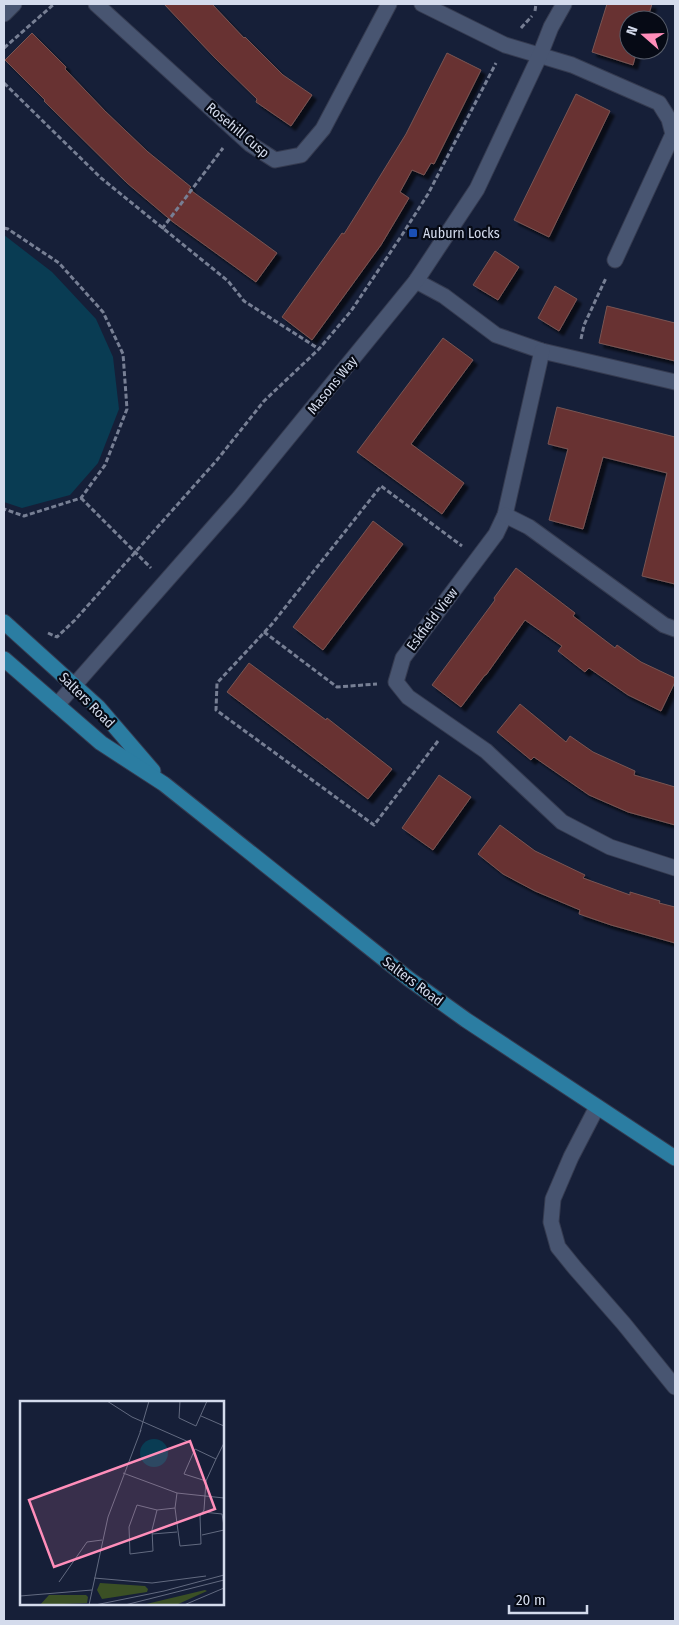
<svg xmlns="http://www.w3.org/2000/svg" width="679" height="1625" viewBox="0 0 679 1625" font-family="'Fira Sans Condensed',sans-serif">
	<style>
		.water { fill: #093c53 }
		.building { fill: #683130; stroke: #795553; filter: url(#shadow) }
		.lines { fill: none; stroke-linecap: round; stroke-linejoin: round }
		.service-casing { stroke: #353b50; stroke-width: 17 }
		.minor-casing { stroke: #353b50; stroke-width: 17 }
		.tertiary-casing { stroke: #353b50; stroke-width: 17 }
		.primary-casing { stroke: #353b50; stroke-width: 17 }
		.path { stroke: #777f94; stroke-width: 3; stroke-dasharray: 5 2.5; stroke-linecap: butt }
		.service { stroke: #485571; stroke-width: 15 }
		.minor { stroke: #485571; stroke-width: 15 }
		.tertiary { stroke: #485571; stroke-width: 15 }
		.primary { stroke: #2b7da2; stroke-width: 15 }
		.transit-dot { fill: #1a4fb4; stroke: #060a15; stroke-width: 2 }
		.labels { text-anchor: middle; stroke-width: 4.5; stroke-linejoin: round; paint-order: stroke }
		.street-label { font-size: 14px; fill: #d4dbec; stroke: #060a15 }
		.poi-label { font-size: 14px; fill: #d4dbec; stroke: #060a15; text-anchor: start }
		.inset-road { fill: none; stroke: #626a80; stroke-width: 1 }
		.view { fill: #ff8eba; fill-opacity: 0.15; stroke: #ff8eba; stroke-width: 2.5 }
		.inset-edge { fill: none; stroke: #d4dbec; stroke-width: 2.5 }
	</style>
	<defs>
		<filter id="shadow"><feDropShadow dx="4.5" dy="4.5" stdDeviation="1" flood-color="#0009"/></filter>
	</defs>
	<rect width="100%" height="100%" fill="#161f38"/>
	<path class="water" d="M 4,235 L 52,272 L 96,319 L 113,357 L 119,409 L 98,463 L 70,495 L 22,508 L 4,502 Z"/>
	<g class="building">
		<path d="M 164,4 L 212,4 L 244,38 L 245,37 L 283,75 L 312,95 L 291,126 L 256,102 L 257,99 L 215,58 Z"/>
		<path d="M 607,4 L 652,4 L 647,20 L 629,20 L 629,50 L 637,50 L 633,65 L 592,52 Z"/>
		<path d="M 32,33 L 66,67 L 65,69 L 105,111 L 148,152 L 191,187 L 189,189 L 277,253 L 256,282 L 173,222 L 127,183 L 44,101 L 45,100 L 5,60 Z"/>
		<path d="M 447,53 L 481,70 L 434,164 L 431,163 L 424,175 L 412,170 L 400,192 L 409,198 L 381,245 L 312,340 L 282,317 L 342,233 L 344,234 L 361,207 L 406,134 Z"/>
		<path d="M 576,94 L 610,111 L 549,237 L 514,220 Z"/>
		<path d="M 495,251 L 519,267 L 498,300 L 473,285 Z"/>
		<path d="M 555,286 L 577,299 L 559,331 L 538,318 Z"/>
		<path d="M 607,306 L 675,323 L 675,361 L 599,343 Z"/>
		<path d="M 443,338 L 473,360 L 411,444 L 464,483 L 442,514 L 357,452 Z"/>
		<path d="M 557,407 L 675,437 L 675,584 L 642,576 L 667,473 L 603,457 L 583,529 L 549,520 L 568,449 L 548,444 Z"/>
		<path d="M 373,521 L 403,544 L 323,650 L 293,627 Z"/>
		<path d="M 516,568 L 575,613 L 573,616 L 615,648 L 617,645 L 641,662 L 675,678 L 675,682 L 661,711 L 628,695 L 589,668 L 585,672 L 558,651 L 562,646 L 525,620 L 486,675 L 485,675 L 461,707 L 432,685 L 495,600 L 494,598 Z"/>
		<path d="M 249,663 L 326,720 L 327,718 L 392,769 L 368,799 L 227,692 Z"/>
		<path d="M 520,704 L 566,742 L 570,736 L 593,752 L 635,771 L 634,775 L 675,787 L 675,825 L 628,812 L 589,795 L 534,757 L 531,760 L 497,732 Z"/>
		<path d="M 439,775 L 471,797 L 433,850 L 402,828 Z"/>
		<path d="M 500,825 L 535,851 L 585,875 L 583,878 L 630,895 L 630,892 L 660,901 L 659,903 L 675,907 L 675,943 L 611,925 L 579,914 L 580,910 L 535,891 L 503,874 L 478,854 Z"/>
	</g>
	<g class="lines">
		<defs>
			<path id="service" d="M 615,260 L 673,134"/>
			<g id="minor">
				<path d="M 96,4 L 250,144 L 275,160 L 301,155 L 323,129 L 389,4"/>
				<path d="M 422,4 L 505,45 L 572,65 L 659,103 L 669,119 L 673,134 L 675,136"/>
				<path d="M 4,14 L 14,4"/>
				<path d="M 416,281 L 444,296 L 496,335 L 542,351 L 675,382"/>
				<path d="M 542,351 L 505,515 L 496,534 L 403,658 L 396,682 L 408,697 L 486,751 L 562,822 L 610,847 L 675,868"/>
				<path d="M 505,515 L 529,527 L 664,625 L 675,629"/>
				<path d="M 597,1107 L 571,1157 L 553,1199 L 551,1222 L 558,1247 L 575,1268 L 624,1324 L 675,1387"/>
			</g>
			<path id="tertiary" d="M 57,705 L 239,498 L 416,281 L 477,189 L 540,55 L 551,27 L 564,4"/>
			<g id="primary">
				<path d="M 4,622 L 98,707 L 153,771"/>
				<path d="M 4,659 L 101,743 L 164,784 L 409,979 L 466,1020 L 675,1158"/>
			</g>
		</defs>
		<use href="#service" class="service-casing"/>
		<use href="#minor" class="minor-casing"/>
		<use href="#tertiary" class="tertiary-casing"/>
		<use href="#primary" class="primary-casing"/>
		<g class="path">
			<path d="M 535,11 L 536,4"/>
			<path d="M 521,28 L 532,16"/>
			<path d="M 4,48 L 54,4"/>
			<path d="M 4,83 L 101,178 L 228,281 L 244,301 L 319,349"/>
			<path d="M 4,228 L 8,229 L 59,263 L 103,312 L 123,354 L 127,409 L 105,465 L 81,498 L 24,516 L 4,509"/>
			<path d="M 162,229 L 223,148"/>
			<path d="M 581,339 L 584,325 L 606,278"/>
			<path d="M 81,498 L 151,568"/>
			<path d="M 264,632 L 337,687 L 377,684"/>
			<path d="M 48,633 L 57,637 L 75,620 L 217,460 L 264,401 L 319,349 L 351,311 L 402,235 L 428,194 L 496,63"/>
			<path d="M 438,741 L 374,825 L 216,710 L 217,683 L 272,624 L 381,486 L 462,546"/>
		</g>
		<use href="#service" class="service"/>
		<use href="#minor" class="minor"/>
		<use href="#tertiary" class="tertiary"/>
		<use href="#primary" class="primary"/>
	</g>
	<rect class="transit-dot" x="408" y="228" width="10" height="10" rx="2.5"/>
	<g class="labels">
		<g class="street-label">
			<text transform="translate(238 130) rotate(40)" y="5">Rosehill Cusp</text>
			<text transform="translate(332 385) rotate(-51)" y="5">Masons Way</text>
			<text transform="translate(432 619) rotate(-53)" y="5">Eskfield View</text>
			<text transform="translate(87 700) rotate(45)" y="5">Salters Road</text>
			<text transform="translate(413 981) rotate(37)" y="5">Salters Road</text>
		</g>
		<g class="poi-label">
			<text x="423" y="238">Auburn Locks</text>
		</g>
	</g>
	<g transform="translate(20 1401)">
		<rect width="204" height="204" fill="#161f38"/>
		<path d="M 80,182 L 125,185 L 128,188 L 127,191 L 82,198 L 77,189 ZM 185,189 L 187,190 L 156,204 L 122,204 ZM 29,194 L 66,194 L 68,196 L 67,202 L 20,204 Z" fill="#3b5025"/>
		<path d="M120 52a14 14 0 1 1 28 0a14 14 0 1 1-28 0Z" fill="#093c53"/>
		<path class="inset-road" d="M 87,0 L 112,16 L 171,42M 160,0 L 159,17 L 176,25 L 187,0M 181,15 L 204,25M 120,31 L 129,0M 196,58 L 204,42M 103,72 L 157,92 L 204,97M 157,92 L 155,107 L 160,145 L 181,143 L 180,115 L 184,109 L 186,80 L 164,73 L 175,48 L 196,58 L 186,80M 137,109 L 132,129 L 133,150 L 110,153 L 109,126 L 117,104 L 137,109 L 155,107M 183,111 L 202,113 L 204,125M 132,133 L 157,131M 182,134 L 204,129M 74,177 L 132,182 L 186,175M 39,181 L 67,141 L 82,139M 0,195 L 72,189M 69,204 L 88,116 L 121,29M 75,204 L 144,190 L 204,174M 105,204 L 204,179M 164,204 L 204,187"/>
		<path class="view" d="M 170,40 L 195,108 L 34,166 L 9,99 Z"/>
		<rect width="204" height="204" class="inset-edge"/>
	</g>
	<rect width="679" height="1625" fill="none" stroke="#d4dbec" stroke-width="10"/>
	<g transform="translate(644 35) rotate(290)"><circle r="24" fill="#060a15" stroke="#585e6b"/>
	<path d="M0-4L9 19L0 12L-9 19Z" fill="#ff8eba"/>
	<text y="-8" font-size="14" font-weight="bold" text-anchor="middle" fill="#d4dbec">N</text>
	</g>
	<path d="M509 1605v8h78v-8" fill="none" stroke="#d4dbec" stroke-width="2.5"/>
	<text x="516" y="1605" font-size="15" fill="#d4dbec" stroke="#060a15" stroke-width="4" paint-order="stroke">20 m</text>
</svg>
